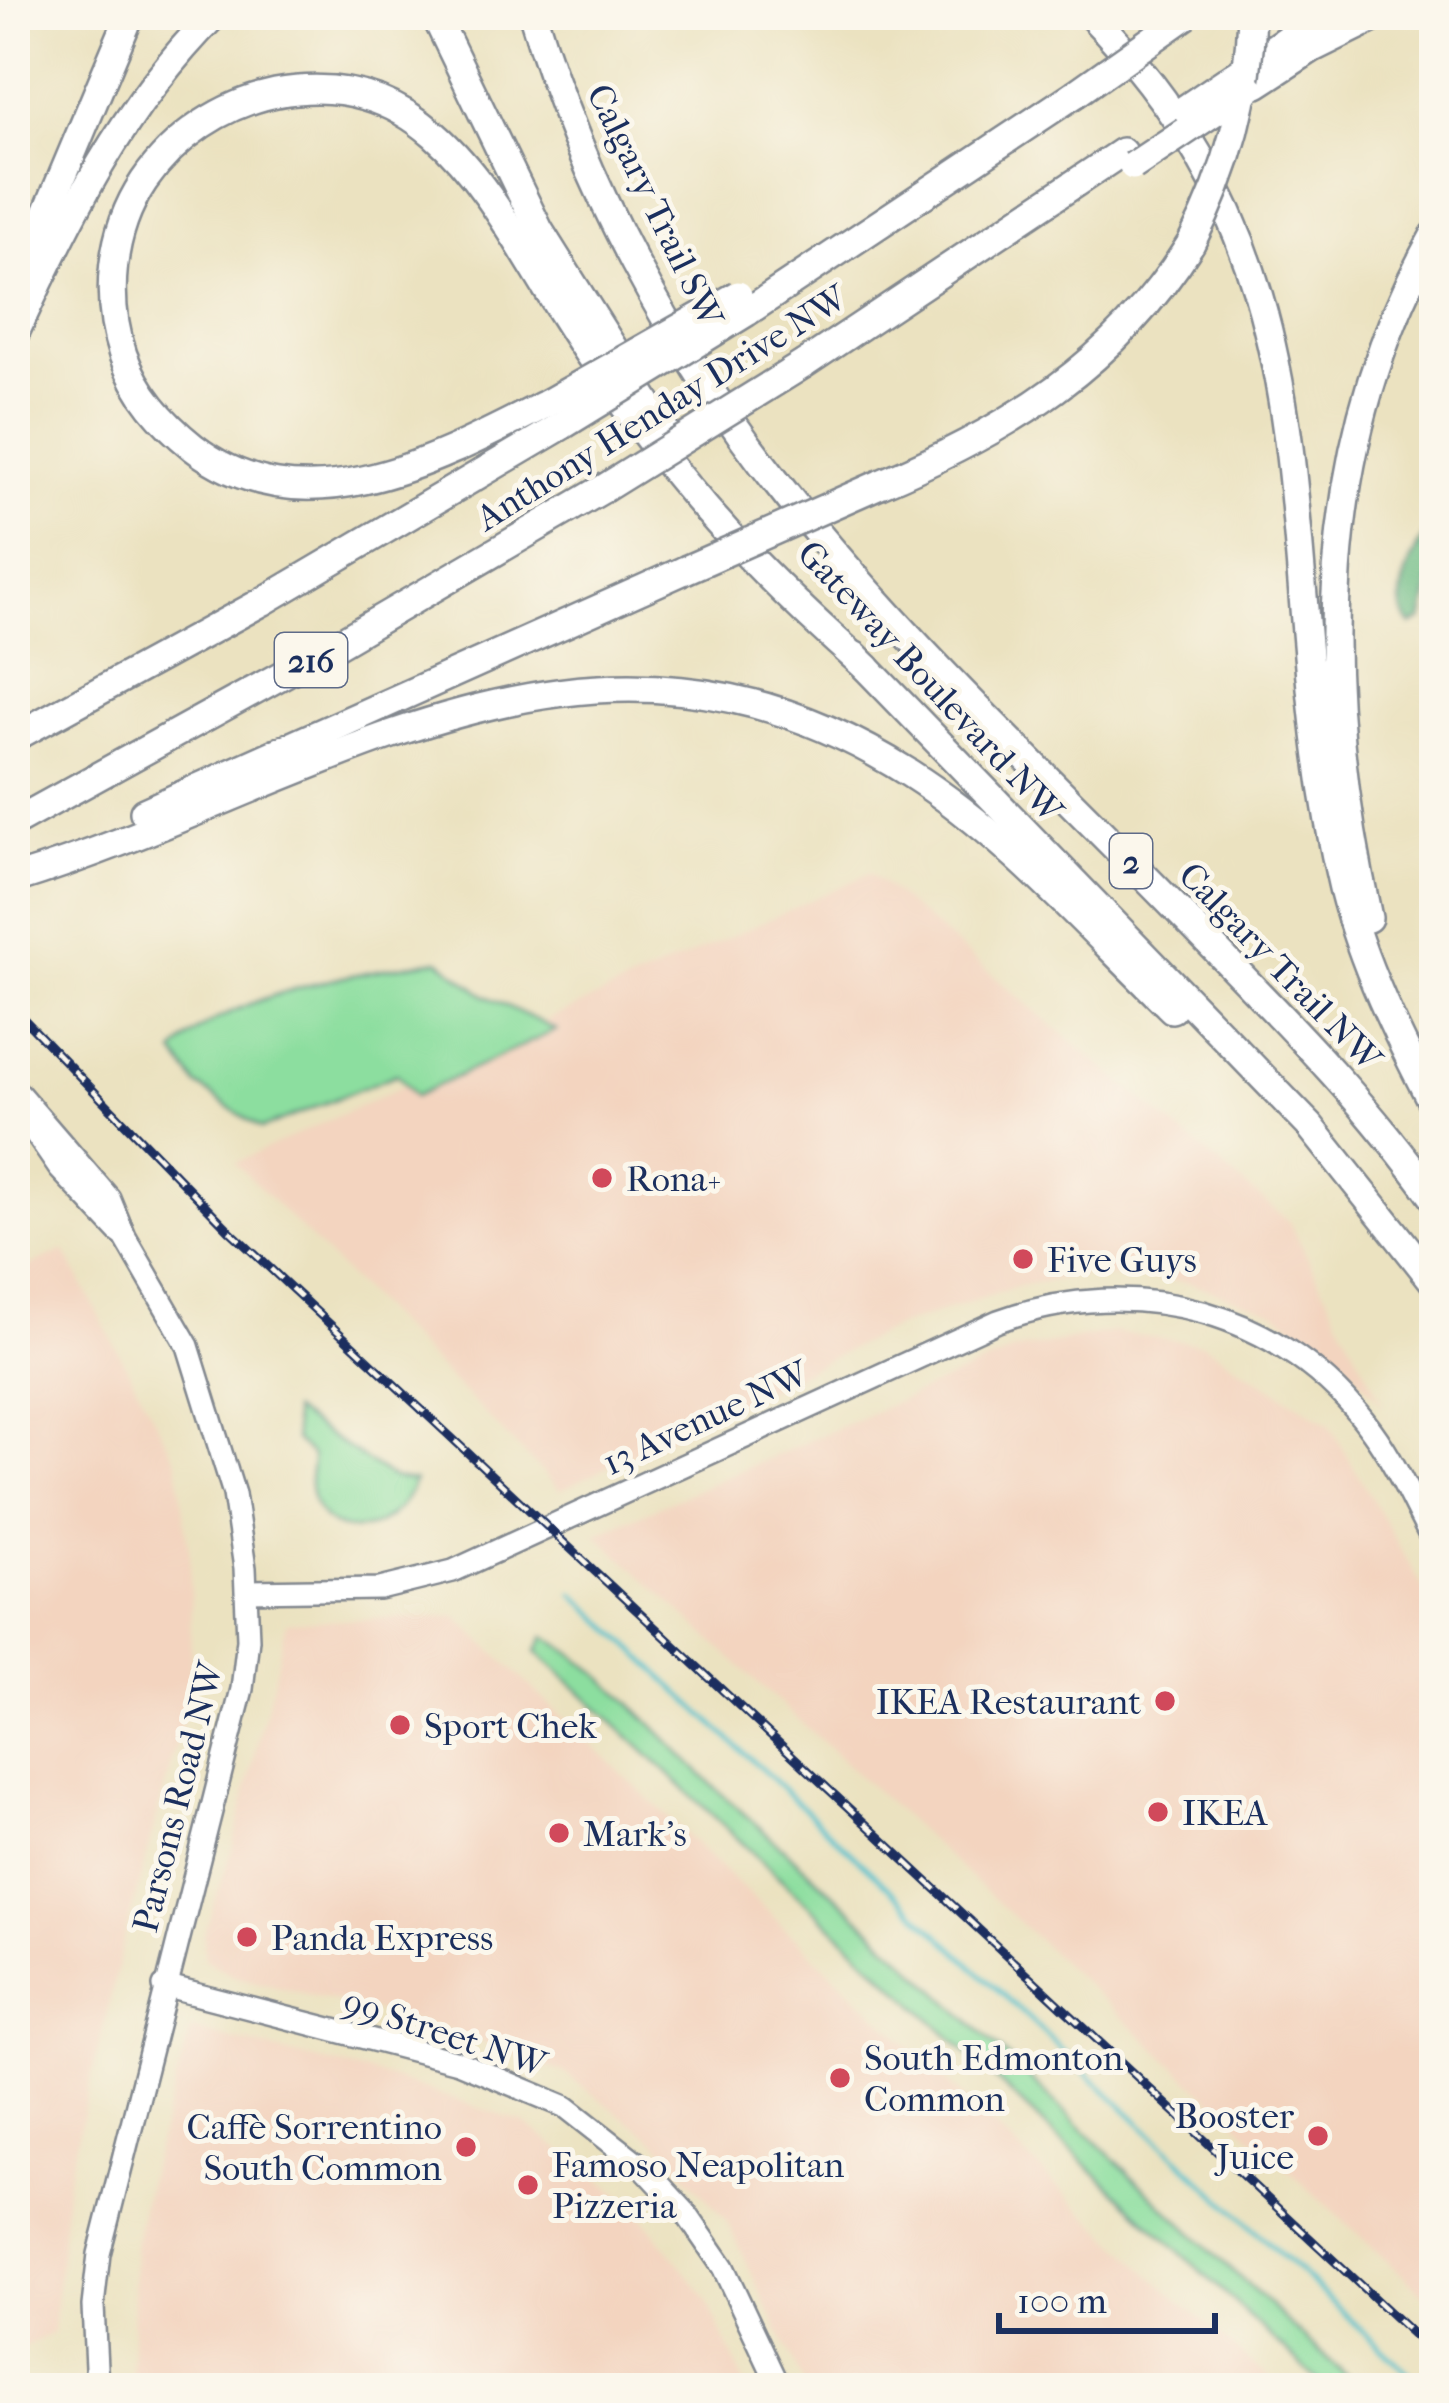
<svg xmlns="http://www.w3.org/2000/svg" width="1449" height="2403" viewBox="0 0 1449 2403" font-family="'IM FELL French Canon',serif">
	<style>
		.built { fill: #f3d4bf }
		.green { fill: #8cde9f; stroke: #54867e; stroke-width: 3 }
		.forest { fill: #71bd86; stroke: #467672; stroke-width: 3 }
		.lines { fill: none; stroke-linecap: round; stroke-linejoin: round }
		.stream { stroke: #53c0cb; stroke-width: 4.5 }
		.secondary-casing { stroke: #83888f; stroke-width: 26 }
		.highway-casing { stroke: #83888f; stroke-width: 32 }
		.secondary { stroke: #fff; stroke-width: 21 }
		.highway { stroke: #fff; stroke-width: 27 }
		.rail-casing { stroke: #1b2f5e; stroke-width: 9 }
		.rail { stroke: #fbf7ec; stroke-width: 4.5; stroke-dasharray: 14; stroke-linecap: butt }
		.highway-bridge-casing { stroke: #83888f; stroke-width: 32; stroke-linecap: butt }
		.highway-bridge { stroke: #fff; stroke-width: 27 }
		.poi-dot { fill: #d1495b; stroke: #fbf7ec; stroke-width: 4.5 }
		.labels { text-anchor: middle; stroke-width: 10; stroke-linejoin: round; paint-order: stroke }
		.shield { fill: #fbf7ec; stroke: #5e6b89; stroke-width: 3 }
		.shield-label { font-size: 33px; font-weight: bold; fill: #1b2f5e }
		.street-label { font-size: 36px; fill: #1b2f5e; stroke: #fbf7ec }
		.poi-label { font-size: 36px; fill: #1b2f5e; stroke: #fbf7ec; text-anchor: start }
	</style>
	<rect width="100%" height="100%" fill="#fbf7ec"/>
	<filter id="ink" filterUnits="userSpaceOnUse"><feTurbulence type="fractalNoise" baseFrequency=".00833" numOctaves="2"/><feDisplacementMap in="SourceGraphic" scale="24" xChannelSelector="R" yChannelSelector="G"/><feConvolveMatrix kernelMatrix="1 2 1 2 8 2 1 2 1" color-interpolation-filters="sRGB"/></filter>
	<filter id="wash" filterUnits="userSpaceOnUse"><feTurbulence type="fractalNoise" baseFrequency=".004" numOctaves="4" result="noise"/><feDisplacementMap in="SourceGraphic" scale="48" xChannelSelector="R" yChannelSelector="G"/><feGaussianBlur stdDeviation="2.7" result="paint"/><feColorMatrix in="noise" values="0 0 0 0 0 0 0 0 0 0 0 0 0 0 0 0 0 1.4 0 .05"/><feComposite in="paint" operator="in"/></filter>
	<g filter="url(#wash)">
		<rect width="100%" height="100%" fill="#ebe2c0"/>
		<g class="built">
			<path d="M 870,873 L 1289,1222 L 1384,1406 L 1345,1362 L 1274,1311 L 1188,1282 L 1087,1274 L 1019,1286 L 895,1327 L 560,1490 L 235,1163 Z"/>
			<path d="M 64,1250 L 177,1461 L 190,1556 L 191,1689 L 124,1939 L 67,2181 L 53,2333 L 15,2351 L 15,1273 Z"/>
			<path d="M 1112,1332 L 1204,1344 L 1329,1424 L 1434,1607 L 1434,2304 L 596,1534 L 1013,1351 Z"/>
			<path d="M 456,1616 L 1155,2279 L 1281,2388 L 806,2388 L 727,2222 L 659,2143 L 564,2073 L 454,2032 L 233,1975 L 205,1959 L 204,1935 L 233,1846 L 287,1622 Z"/>
			<path d="M 191,2030 L 384,2076 L 524,2123 L 631,2202 L 706,2298 L 747,2388 L 131,2388 L 134,2247 L 150,2169 Z"/>
		</g>
		<g class="green">
			<path d="M 439,960 L 484,995 L 556,1030 L 415,1096 L 397,1074 L 261,1129 L 197,1085 L 175,1053 C 216,995 371,970 439,960 Z"/>
			<path d="M 292,1411 L 392,1478 L 414,1481 C 395,1541 315,1548 310,1485 C 309,1476 313,1465 312,1456 L 295,1440 Z"/>
			<path d="M 545,1636 C 618,1679 670,1749 734,1805 C 949,1993 1148,2198 1360,2388 L 1326,2388 L 537,1651 Z"/>
		</g>
		<path class="forest" d="M 1434,521 C 1434,555 1431,587 1422,620 L 1411,625 C 1385,601 1417,544 1434,521 Z"/>
		<g class="lines">
			<path class="stream" d="M 573,1593 L 1424,2388"/>
		</g>
	</g>
	<g filter="url(#ink)">
		<g class="lines">
			<defs>
				<g id="secondary">
					<path d="M 15,1089 L 109,1198 L 125,1237 L 188,1346 L 234,1494 L 245,1568 L 248,1639 L 242,1689 L 99,2254 L 93,2306 L 97,2388"/>
					<path d="M 22,1114 L 59,1168 L 120,1233"/>
					<path d="M 247,1591 L 380,1589 L 453,1571 L 998,1321 C 1135,1271 1285,1311 1372,1431 C 1397,1465 1414,1506 1434,1543"/>
					<path d="M 164,1986 L 458,2062 L 566,2107 L 645,2169 L 685,2212 L 723,2267 L 780,2388"/>
				</g>
				<g id="highway">
					<path d="M 435,15 L 539,230 L 674,445"/>
					<path d="M 533,15 C 583,184 672,350 781,488 C 904,645 1055,783 1193,926 C 1278,1014 1363,1098 1434,1198"/>
					<path d="M 1091,15 C 1356,286 1264,561 1343,888 C 1362,964 1398,1037 1434,1106"/>
					<path d="M 1244,69 L 1321,15"/>
					<path d="M 1257,84 L 1311,49 L 1380,15"/>
					<path d="M 15,289 L 130,15"/>
					<path d="M 747,312 L 1075,94"/>
					<path d="M 15,333 C 69,216 122,107 214,15"/>
					<path d="M 804,364 L 1122,152"/>
					<path d="M 548,403 C 442,457 305,534 193,447 C 162,422 137,394 123,355 C 104,299 110,231 144,181 C 175,136 223,104 276,93 C 422,66 483,185 547,289 C 579,341 612,391 649,439 C 714,525 786,597 867,668"/>
					<path d="M 880,484 C 1009,430 1116,364 1191,243"/>
					<path d="M 855,656 L 1310,1126 L 1434,1282"/>
					<path d="M 15,737 L 262,602 L 563,425"/>
					<path d="M 144,812 L 685,570"/>
					<path d="M 15,822 L 329,649 L 603,489"/>
					<path d="M 15,879 C 322,784 587,569 909,773 C 1008,836 1088,928 1172,1009"/>
					<path d="M 1368,918 C 1317,685 1315,448 1434,236"/>
				</g>
			</defs>
			<use href="#secondary" class="secondary-casing"/>
			<use href="#highway" class="highway-casing"/>
			<use href="#secondary" class="secondary"/>
			<use href="#highway" class="highway"/>
			<defs>
				<path id="rail" d="M 15,1010 L 230,1231 L 1434,2354"/>
			</defs>
			<use href="#rail" class="rail-casing"/>
			<use href="#rail" class="rail"/>
			<defs>
				<g id="highway-bridge">
					<path d="M 1075,94 L 1187,15"/>
					<path d="M 1185,109 L 1244,69"/>
					<path d="M 1133,166 L 1250,88"/>
					<path d="M 1191,243 C 1228,172 1249,96 1251,15"/>
					<path d="M 548,403 L 738,295"/>
					<path d="M 563,425 L 747,312"/>
					<path d="M 603,489 L 804,364"/>
					<path d="M 685,570 L 880,484"/>
				</g>
			</defs>
			<use href="#highway-bridge" class="highway-bridge-casing"/>
			<use href="#highway-bridge" class="highway-bridge"/>
		</g>
	</g>
	<g class="poi-dot">
		<circle cx="602" cy="1178" r="12"/>
		<circle cx="1023" cy="1259" r="12"/>
		<circle cx="1165" cy="1701" r="12"/>
		<circle cx="400" cy="1725" r="12"/>
		<circle cx="1158" cy="1812" r="12"/>
		<circle cx="559" cy="1833" r="12"/>
		<circle cx="247" cy="1937" r="12"/>
		<circle cx="840" cy="2078" r="12"/>
		<circle cx="1318" cy="2136" r="12"/>
		<circle cx="466" cy="2147" r="12"/>
		<circle cx="528" cy="2185" r="12"/>
	</g>
	<g class="labels">
		<g class="shield">
			<rect x="275" y="633" width="72" height="54" rx="9"/>
			<rect x="1110" y="834" width="42" height="54" rx="9"/>
		</g>
		<g class="shield-label">
			<text x="311" y="672">216</text>
			<text x="1131" y="873">2</text>
		</g>
		<g class="street-label">
			<text transform="translate(656 205) rotate(64)" y="13">Calgary Trail SW</text>
			<text transform="translate(661 407) rotate(-32)" y="13">Anthony Henday Drive NW</text>
			<text transform="translate(931 681) rotate(47)" y="13">Gateway Boulevard NW</text>
			<text transform="translate(1281 966) rotate(46)" y="13">Calgary Trail NW</text>
			<text transform="translate(705 1417) rotate(-25)" y="13">13 Avenue NW</text>
			<text transform="translate(177 1797) rotate(-76)" y="13">Parsons Road NW</text>
			<text transform="translate(445 2032) rotate(18)" y="13">99 Street NW</text>
		</g>
		<g class="poi-label">
			<text x="626" y="1191">Rona+</text>
			<text x="1047" y="1272">Five Guys</text>
			<text x="1141" y="1714" text-anchor="end">IKEA Restaurant</text>
			<text x="424" y="1738">Sport Chek</text>
			<text x="1182" y="1825">IKEA</text>
			<text x="583" y="1846">Mark's</text>
			<text x="271" y="1950">Panda Express</text>
			<text x="864" y="2070">South Edmonton<tspan x="864" dy="41">Common</tspan></text>
			<text x="1294" y="2128" text-anchor="end">Booster<tspan x="1294" dy="41">Juice</tspan></text>
			<text x="442" y="2139" text-anchor="end">Caffè Sorrentino<tspan x="442" dy="41">South Common</tspan></text>
			<text x="552" y="2177">Famoso Neapolitan<tspan x="552" dy="41">Pizzeria</tspan></text>
		</g>
	</g>
	<rect width="1449" height="2403" fill="none" stroke="#fbf7ec" stroke-width="60"/>
	<path d="M999 2313v18h216v-18" fill="none" stroke="#1b2f5e" stroke-width="6"/>
	<text x="1017" y="2313" font-size="36" fill="#1b2f5e" stroke="#fbf7ec" stroke-width="9" paint-order="stroke">100 m</text>
</svg>
